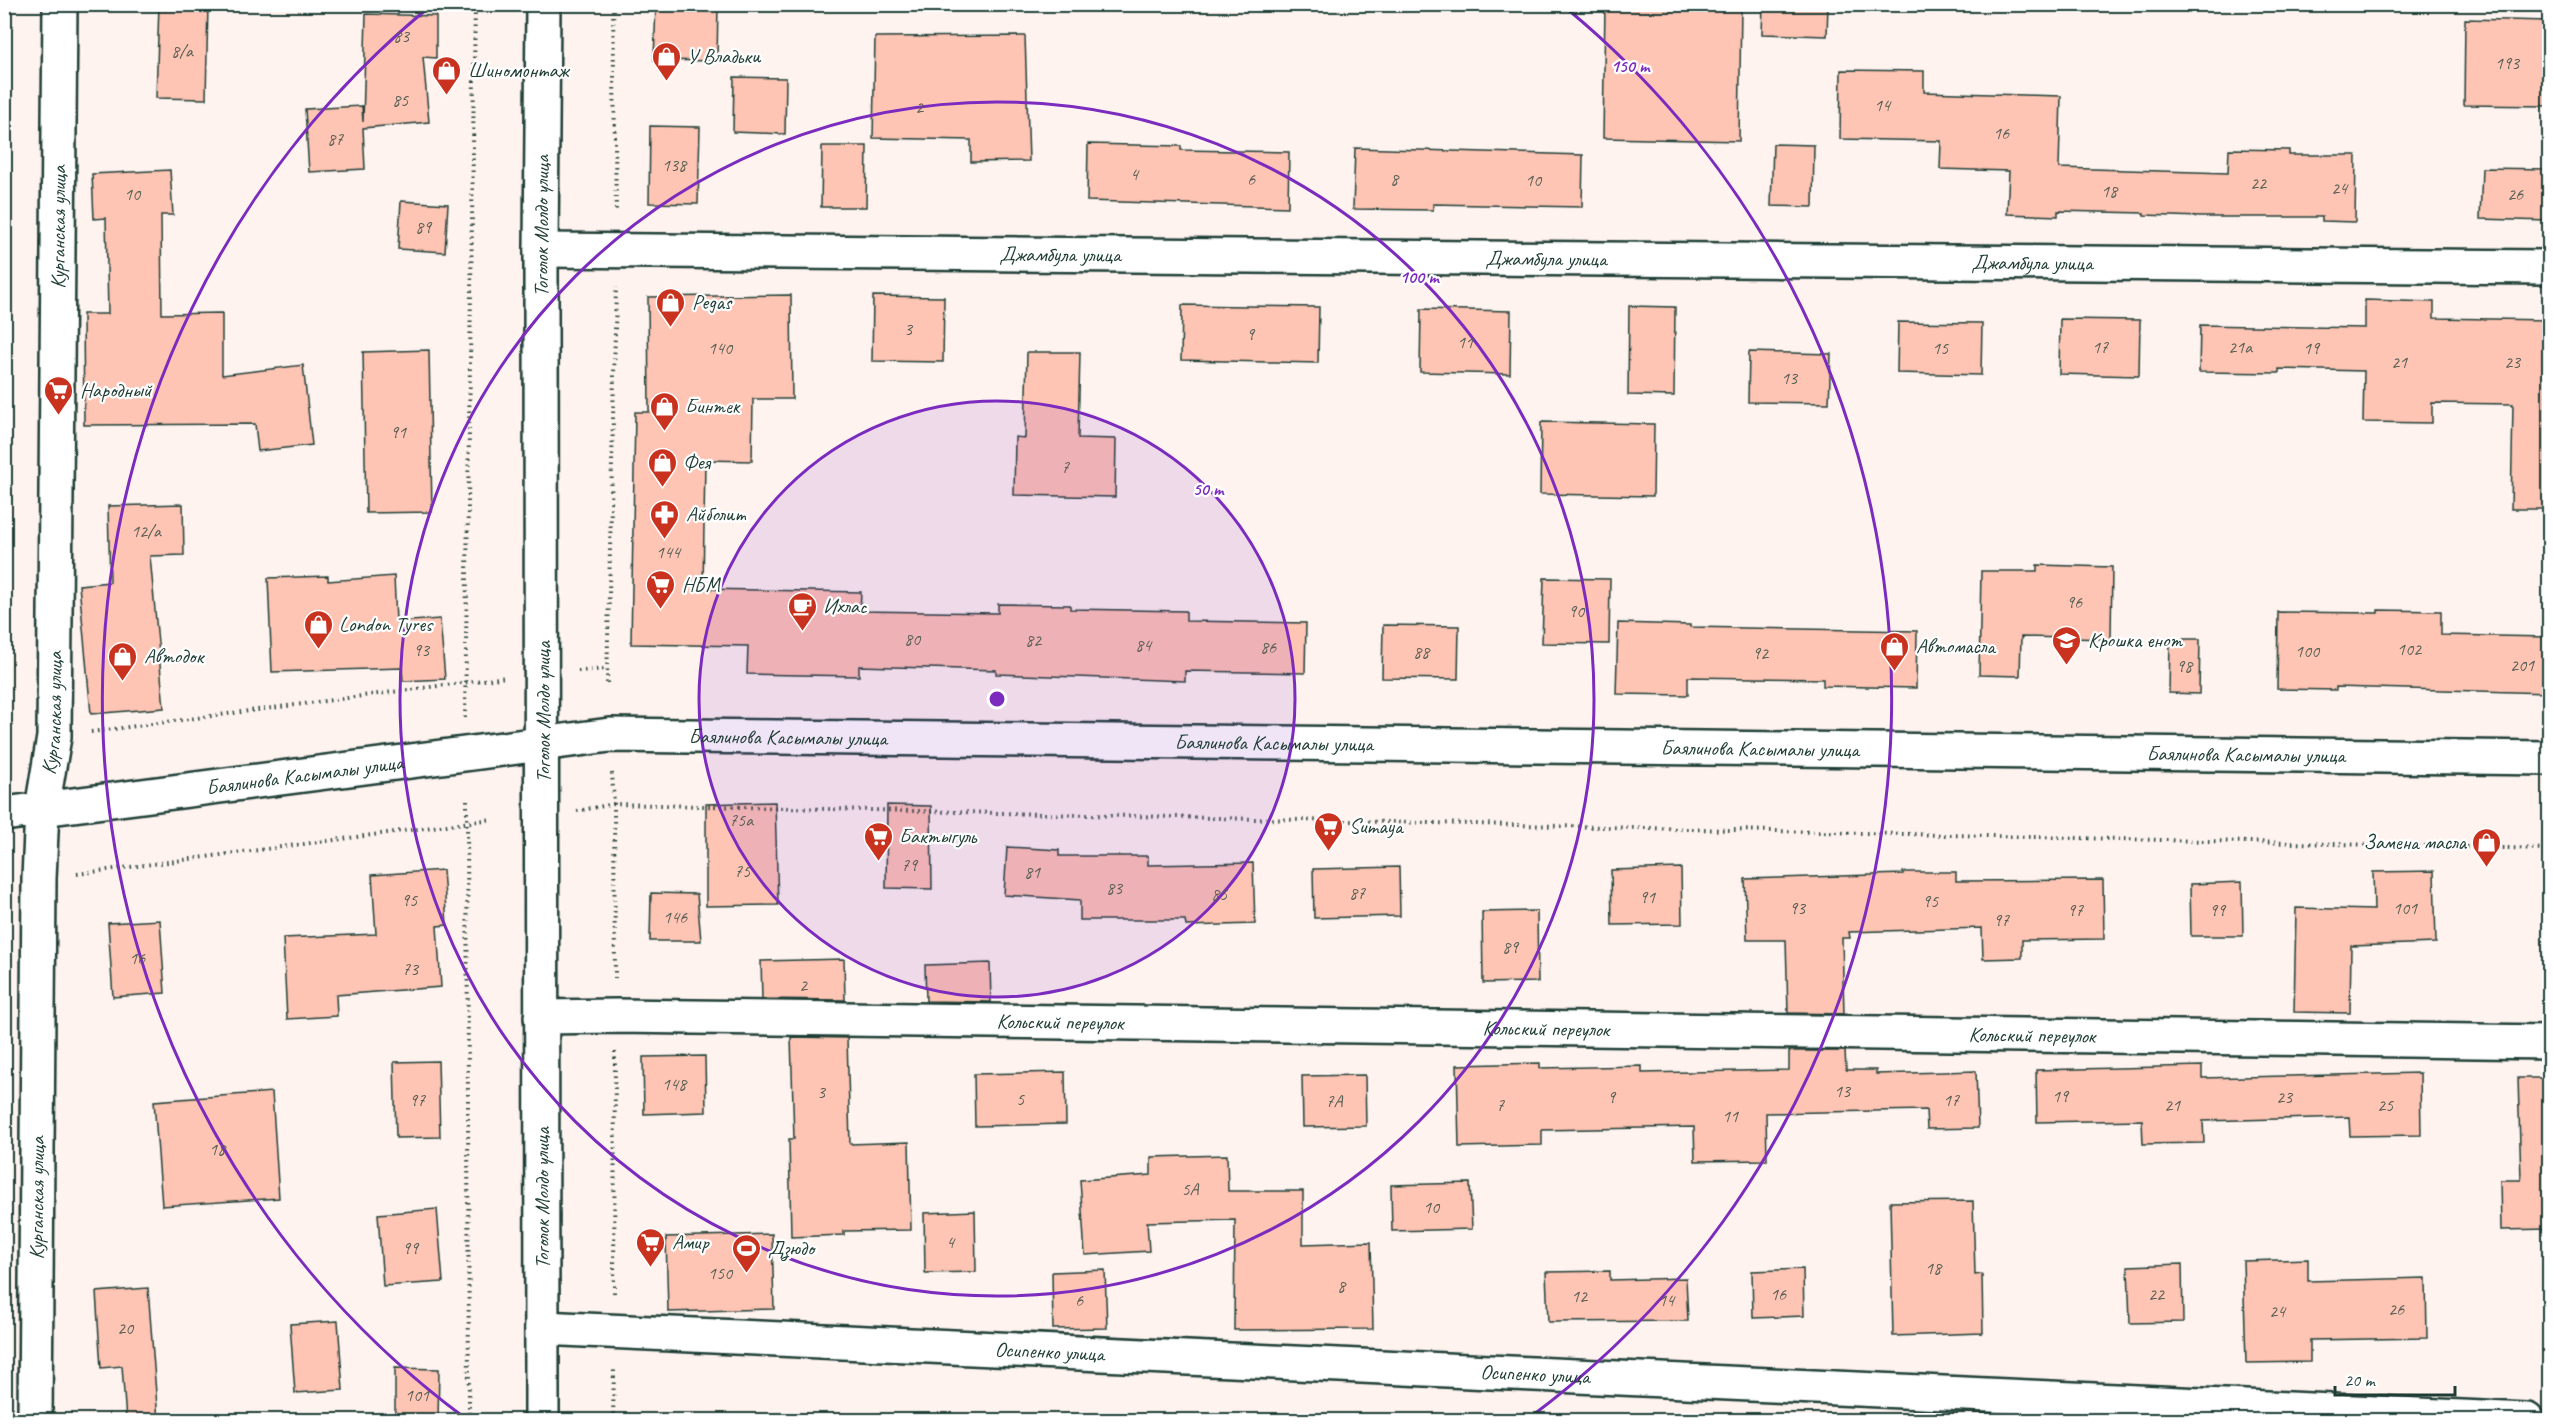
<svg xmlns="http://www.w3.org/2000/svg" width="2554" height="1425" viewBox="0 0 2554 1425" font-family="Caveat,sans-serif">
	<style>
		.building { fill: #fec4b4; stroke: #1f3d34; stroke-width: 1.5 }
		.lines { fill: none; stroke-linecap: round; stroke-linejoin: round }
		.minor-casing { stroke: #1f3d34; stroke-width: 38 }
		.major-casing { stroke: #1f3d34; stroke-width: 38 }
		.path { stroke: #1f3d34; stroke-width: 4; stroke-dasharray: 1.5 4.5; stroke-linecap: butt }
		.minor { stroke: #fff; stroke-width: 33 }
		.major { stroke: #fff; stroke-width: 33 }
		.ring { fill: none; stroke: #7b2cbf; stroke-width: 3 }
		.labels { text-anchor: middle; stroke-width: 4.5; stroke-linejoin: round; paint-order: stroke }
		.number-label { font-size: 18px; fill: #575f54 }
		.poi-label { font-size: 21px; fill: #1f3d34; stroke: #fff; text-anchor: start }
		.street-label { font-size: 21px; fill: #1f3d34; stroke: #fff }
		.centre { fill: #7b2cbf; stroke: #fff; stroke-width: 3 }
		.ring-label { font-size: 18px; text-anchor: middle; font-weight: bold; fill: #7b2cbf; stroke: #fff; stroke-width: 4.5; stroke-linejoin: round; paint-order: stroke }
	</style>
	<rect width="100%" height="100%" fill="#fff3f0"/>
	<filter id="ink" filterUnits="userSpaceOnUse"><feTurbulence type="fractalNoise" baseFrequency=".0167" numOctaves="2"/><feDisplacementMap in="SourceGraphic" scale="12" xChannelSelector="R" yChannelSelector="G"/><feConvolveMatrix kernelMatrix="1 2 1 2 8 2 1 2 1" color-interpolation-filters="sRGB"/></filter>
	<g filter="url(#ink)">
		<g class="building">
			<path d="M 159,4 L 208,4 L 206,99 L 156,98 Z"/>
			<path d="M 656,4 L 718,4 L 717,61 L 654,60 Z"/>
			<path d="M 1763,4 L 1828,4 L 1827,36 L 1762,34 Z"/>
			<path d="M 1605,5 L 1741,8 L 1739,141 L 1603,138 Z"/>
			<path d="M 366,14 L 436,16 L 436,58 L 423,57 L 429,122 L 363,128 L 365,169 L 309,172 L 305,109 L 362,106 L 363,122 Z"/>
			<path d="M 2465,19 L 2550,21 L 2550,106 L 2464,105 Z"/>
			<path d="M 1025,36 L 1029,161 L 971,162 L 971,140 L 873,138 L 875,37 Z"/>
			<path d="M 1841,70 L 1924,71 L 1924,92 L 2061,96 L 2059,168 L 2228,173 L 2229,149 L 2289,150 L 2289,155 L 2356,155 L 2355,222 L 2322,221 L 2322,217 L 2200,217 L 2144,215 L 2144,213 L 2058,211 L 2058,216 L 2007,214 L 2009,171 L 1940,169 L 1941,141 L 1840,139 Z"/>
			<path d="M 734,77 L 786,78 L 785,134 L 733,132 Z"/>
			<path d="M 650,126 L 700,127 L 698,204 L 649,203 Z"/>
			<path d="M 1088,144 L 1181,146 L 1181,150 L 1289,152 L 1288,207 L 1087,201 Z"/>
			<path d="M 1773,144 L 1814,145 L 1813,207 L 1771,206 Z"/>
			<path d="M 822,146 L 867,146 L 866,207 L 821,207 Z"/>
			<path d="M 1355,148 L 1583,155 L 1582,207 L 1433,204 L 1433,210 L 1353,209 Z"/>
			<path d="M 2482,168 L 2550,169 L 2550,221 L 2480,219 Z"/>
			<path d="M 170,170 L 173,215 L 161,215 L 162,314 L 222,313 L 222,375 L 303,365 L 312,445 L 258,451 L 255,424 L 84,425 L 83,314 L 108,314 L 106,218 L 94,219 L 92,174 Z"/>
			<path d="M 401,201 L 448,204 L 445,252 L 398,249 Z"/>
			<path d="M 791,295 L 792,399 L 753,399 L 752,461 L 705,460 L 703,589 L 861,592 L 860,611 L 998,613 L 998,604 L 1070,605 L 1070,609 L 1186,611 L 1186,621 L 1306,623 L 1305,673 L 1185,671 L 1185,681 L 996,674 L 996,670 L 859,666 L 859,676 L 747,674 L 748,646 L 631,644 L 635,412 L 649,412 L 648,297 Z"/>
			<path d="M 873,296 L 944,297 L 943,362 L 872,361 Z"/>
			<path d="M 2365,300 L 2434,302 L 2434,318 L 2549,320 L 2547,430 L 2550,430 L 2550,509 L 2511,509 L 2513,404 L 2432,403 L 2432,423 L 2363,422 L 2364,371 L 2279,369 L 2279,373 L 2199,372 L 2200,325 L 2365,328 Z"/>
			<path d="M 1182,305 L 1319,307 L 1318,363 L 1181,360 Z"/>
			<path d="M 1629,306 L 1675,307 L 1674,396 L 1628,395 Z"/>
			<path d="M 1421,309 L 1511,311 L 1510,374 L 1420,372 Z"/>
			<path d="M 2060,319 L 2140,320 L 2139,376 L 2059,374 Z"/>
			<path d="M 1898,322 L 1982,323 L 1981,375 L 1897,373 Z"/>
			<path d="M 429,350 L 432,512 L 366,513 L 363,352 Z"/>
			<path d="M 1027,352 L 1080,352 L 1078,438 L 1116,439 L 1115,497 L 1014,495 L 1015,437 L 1025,438 Z"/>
			<path d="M 1749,352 L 1831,354 L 1829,403 L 1748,402 Z"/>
			<path d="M 1541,422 L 1654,424 L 1653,496 L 1540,494 Z"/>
			<path d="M 183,504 L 184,555 L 150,556 L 164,708 L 91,714 L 79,585 L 110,582 L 108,506 Z"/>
			<path d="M 2037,565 L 2112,567 L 2111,639 L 2021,637 L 2020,676 L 1979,675 L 1981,571 L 2037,571 Z"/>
			<path d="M 328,576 L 328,581 L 394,576 L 396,622 L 440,619 L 445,679 L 403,681 L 402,668 L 272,672 L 268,578 Z"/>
			<path d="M 1544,578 L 1610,579 L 1609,644 L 1542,643 Z"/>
			<path d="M 2378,610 L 2441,611 L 2441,635 L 2550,637 L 2550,693 L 2336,687 L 2336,690 L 2277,689 L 2278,612 L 2378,613 Z"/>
			<path d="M 1618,623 L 1690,625 L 1690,627 L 1917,631 L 1916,688 L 1823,686 L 1823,679 L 1688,677 L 1688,695 L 1616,694 Z"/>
			<path d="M 1383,625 L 1459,626 L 1458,679 L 1382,678 Z"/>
			<path d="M 2170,639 L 2200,639 L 2199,694 L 2169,693 Z"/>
			<path d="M 775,802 L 778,905 L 706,906 L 706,804 Z"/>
			<path d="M 887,805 L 931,806 L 932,889 L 886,888 Z"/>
			<path d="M 1007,847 L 1059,850 L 1059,856 L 1148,856 L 1148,865 L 1253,863 L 1255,924 L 1186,926 L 1185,920 L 1080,920 L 1080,900 L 1004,895 Z"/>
			<path d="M 1399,867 L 1400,916 L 1314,918 L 1313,869 Z"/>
			<path d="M 1681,868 L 1682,924 L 1612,925 L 1611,870 Z"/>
			<path d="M 443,870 L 447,925 L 437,926 L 441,987 L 336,995 L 337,1016 L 287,1019 L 283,938 L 376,934 L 372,875 Z"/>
			<path d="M 2434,871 L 2436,943 L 2351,946 L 2350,1013 L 2294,1012 L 2296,908 L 2374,910 L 2373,872 Z"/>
			<path d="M 1903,872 L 1956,872 L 1956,881 L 2103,880 L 2104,939 L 2022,940 L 2022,958 L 1983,959 L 1982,928 L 1849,932 L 1850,938 L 1842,938 L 1844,1014 L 1788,1013 L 1786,940 L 1747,940 L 1745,879 L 1903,874 Z"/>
			<path d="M 2242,882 L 2243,936 L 2191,936 L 2190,884 Z"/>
			<path d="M 651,893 L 697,894 L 701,941 L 650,941 Z"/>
			<path d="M 1537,911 L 1538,982 L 1483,983 L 1482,912 Z"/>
			<path d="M 160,920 L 165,993 L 113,997 L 108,923 Z"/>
			<path d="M 844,959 L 845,1000 L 762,999 L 761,961 Z"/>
			<path d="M 990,963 L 991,1002 L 926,1001 L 925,965 Z"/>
			<path d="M 791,1037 L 847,1038 L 850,1144 L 909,1142 L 911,1230 L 844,1231 L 844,1235 L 791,1237 L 789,1139 L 794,1139 Z"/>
			<path d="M 1789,1051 L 1845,1051 L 1846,1070 L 1876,1070 L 1876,1074 L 1976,1071 L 1978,1128 L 1927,1129 L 1926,1110 L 1766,1113 L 1767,1160 L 1695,1161 L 1694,1127 L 1542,1130 L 1542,1145 L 1459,1147 L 1457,1065 L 1540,1063 L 1540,1068 L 1642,1066 L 1642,1073 L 1789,1070 Z"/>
			<path d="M 705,1056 L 706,1112 L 644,1114 L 643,1057 Z"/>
			<path d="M 438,1061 L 440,1137 L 396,1138 L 394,1062 Z"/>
			<path d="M 2202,1066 L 2202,1078 L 2420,1073 L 2421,1135 L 2350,1136 L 2349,1117 L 2203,1121 L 2204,1143 L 2143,1144 L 2142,1120 L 2037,1122 L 2036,1070 Z"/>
			<path d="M 1065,1072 L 1066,1124 L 975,1126 L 974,1074 Z"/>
			<path d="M 1365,1075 L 1366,1126 L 1303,1127 L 1302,1076 Z"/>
			<path d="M 2518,1078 L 2550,1078 L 2550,1229 L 2501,1230 L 2500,1180 L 2521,1180 Z"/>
			<path d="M 272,1092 L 279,1198 L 162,1206 L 154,1101 Z"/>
			<path d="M 1227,1155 L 1228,1191 L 1303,1191 L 1303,1244 L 1371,1242 L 1373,1329 L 1234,1330 L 1235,1220 L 1147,1222 L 1149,1251 L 1085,1255 L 1080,1180 L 1151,1175 L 1151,1157 Z"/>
			<path d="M 1470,1183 L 1472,1229 L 1392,1231 L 1391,1185 Z"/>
			<path d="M 1973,1201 L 1975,1275 L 1982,1274 L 1983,1333 L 1893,1336 L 1890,1202 Z"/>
			<path d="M 437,1209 L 443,1282 L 383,1286 L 378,1214 Z"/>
			<path d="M 975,1211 L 976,1272 L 925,1273 L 924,1213 Z"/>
			<path d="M 772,1234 L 774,1309 L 668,1312 L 666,1237 Z"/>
			<path d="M 2308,1259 L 2308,1281 L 2426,1278 L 2427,1338 L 2310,1340 L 2310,1362 L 2246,1363 L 2243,1261 Z"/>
			<path d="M 2182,1264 L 2183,1322 L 2130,1323 L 2128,1266 Z"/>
			<path d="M 1803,1269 L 1804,1316 L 1753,1318 L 1752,1271 Z"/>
			<path d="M 1105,1270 L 1107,1328 L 1053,1329 L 1052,1272 Z"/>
			<path d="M 1610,1271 L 1610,1280 L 1686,1278 L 1688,1321 L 1548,1322 L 1546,1272 Z"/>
			<path d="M 148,1288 L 158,1420 L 126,1420 L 122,1366 L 101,1368 L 96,1292 Z"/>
			<path d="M 338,1321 L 343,1390 L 295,1393 L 290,1324 Z"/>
			<path d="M 395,1368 L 439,1369 L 438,1420 L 395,1420 Z"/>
		</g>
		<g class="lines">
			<defs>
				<g id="minor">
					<path id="s1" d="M 541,250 L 2550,267"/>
					<path id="s2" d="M 541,1017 L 616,1016 L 2550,1042"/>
					<path id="s3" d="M 542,1328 L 2527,1420"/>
					<path id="s4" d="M 35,1420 L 39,879 L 42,809 L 54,737 L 60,4"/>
				</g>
				<g id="major">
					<path id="s5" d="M 4,814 L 610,735 L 2550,758"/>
					<path id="s6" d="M 542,1420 L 541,250 L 543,4"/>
				</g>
			</defs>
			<use href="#minor" class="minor-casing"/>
			<use href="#major" class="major-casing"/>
			<g class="path">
				<path d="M 613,4 L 616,214"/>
				<path d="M 578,671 L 607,669"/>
				<path d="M 607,683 L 616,287"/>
				<path d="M 465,718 L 475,4"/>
				<path d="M 91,732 L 506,677"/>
				<path d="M 4,743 L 15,742"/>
				<path d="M 612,773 L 614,804 L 615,978"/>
				<path d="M 467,800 L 469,1420"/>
				<path d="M 577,811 L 614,804 L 2550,849"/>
				<path d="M 77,874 L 493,819"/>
				<path d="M 614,1293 L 615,1052"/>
				<path d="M 613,1420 L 614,1367"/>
			</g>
			<use href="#minor" class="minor"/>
			<use href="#major" class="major"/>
		</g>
	</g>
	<circle cx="997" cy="699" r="298" fill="#7b2cbf" fill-opacity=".12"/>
	<g class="ring">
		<circle cx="997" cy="699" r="298"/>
		<circle cx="997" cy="699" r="597"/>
		<path d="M465 1418A895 895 0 0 1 428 8M1566 8A895 895 0 0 1 1529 1418"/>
	</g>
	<defs>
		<symbol id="shop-pin" viewBox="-11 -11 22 30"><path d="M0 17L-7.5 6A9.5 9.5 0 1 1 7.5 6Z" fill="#c8321e" stroke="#fff"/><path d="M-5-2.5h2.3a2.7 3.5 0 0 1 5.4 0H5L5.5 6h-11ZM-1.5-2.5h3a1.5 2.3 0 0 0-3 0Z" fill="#fff"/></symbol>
		<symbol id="supermarket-pin" viewBox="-11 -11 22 30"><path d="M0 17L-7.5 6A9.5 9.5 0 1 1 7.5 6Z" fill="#c8321e" stroke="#fff"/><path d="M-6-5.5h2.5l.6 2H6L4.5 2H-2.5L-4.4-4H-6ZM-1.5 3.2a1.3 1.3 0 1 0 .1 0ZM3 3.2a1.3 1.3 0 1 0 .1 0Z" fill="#fff"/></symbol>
		<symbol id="pharmacy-pin" viewBox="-11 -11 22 30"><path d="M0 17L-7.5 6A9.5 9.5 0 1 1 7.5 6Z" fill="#c8321e" stroke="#fff"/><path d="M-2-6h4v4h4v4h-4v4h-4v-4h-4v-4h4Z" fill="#fff"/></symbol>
		<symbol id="cafe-pin" viewBox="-11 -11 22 30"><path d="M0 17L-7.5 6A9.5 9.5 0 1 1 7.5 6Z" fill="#c8321e" stroke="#fff"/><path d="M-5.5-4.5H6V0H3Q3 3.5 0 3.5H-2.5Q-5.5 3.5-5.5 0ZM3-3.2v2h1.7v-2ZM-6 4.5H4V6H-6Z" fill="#fff"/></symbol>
		<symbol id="school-pin" viewBox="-11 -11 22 30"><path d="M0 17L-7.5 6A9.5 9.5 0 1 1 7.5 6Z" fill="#c8321e" stroke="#fff"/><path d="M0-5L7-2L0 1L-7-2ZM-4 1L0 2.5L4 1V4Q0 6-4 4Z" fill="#fff"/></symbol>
		<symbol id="stadium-pin" viewBox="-11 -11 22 30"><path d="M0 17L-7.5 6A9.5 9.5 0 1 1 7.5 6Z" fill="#c8321e" stroke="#fff"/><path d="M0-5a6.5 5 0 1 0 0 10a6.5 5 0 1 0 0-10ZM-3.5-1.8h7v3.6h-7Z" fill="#fff"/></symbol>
	</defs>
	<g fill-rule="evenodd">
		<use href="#shop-pin" x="650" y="40" width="33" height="45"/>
		<use href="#shop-pin" x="430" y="54" width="33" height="45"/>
		<use href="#shop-pin" x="654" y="286" width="33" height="45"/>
		<use href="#supermarket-pin" x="42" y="374" width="33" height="45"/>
		<use href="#shop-pin" x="648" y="390" width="33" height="45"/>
		<use href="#shop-pin" x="646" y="446" width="33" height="45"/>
		<use href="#pharmacy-pin" x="648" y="498" width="33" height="45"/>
		<use href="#supermarket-pin" x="644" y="568" width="33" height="45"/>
		<use href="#cafe-pin" x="786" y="590" width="33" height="45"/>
		<use href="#shop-pin" x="302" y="608" width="33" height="45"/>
		<use href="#school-pin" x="2050" y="624" width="33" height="45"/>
		<use href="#shop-pin" x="1878" y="630" width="33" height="45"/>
		<use href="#shop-pin" x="106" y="640" width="33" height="45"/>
		<use href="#supermarket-pin" x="1312" y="810" width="33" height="45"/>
		<use href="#supermarket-pin" x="862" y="820" width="33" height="45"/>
		<use href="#shop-pin" x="2470" y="826" width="33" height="45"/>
		<use href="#supermarket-pin" x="634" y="1226" width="33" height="45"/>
		<use href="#stadium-pin" x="730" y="1232" width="33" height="45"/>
	</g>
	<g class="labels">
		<g class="number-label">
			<text x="401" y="42">83</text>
			<text x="182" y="57">8/а</text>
			<text x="2507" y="69">193</text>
			<text x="400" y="106">85</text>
			<text x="1882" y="111">14</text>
			<text x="919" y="113">2</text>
			<text x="2001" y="139">16</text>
			<text x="335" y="145">87</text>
			<text x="674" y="171">138</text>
			<text x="1134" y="180">4</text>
			<text x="1251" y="185">6</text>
			<text x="1394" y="185">8</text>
			<text x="1533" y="186">10</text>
			<text x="2258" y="189">22</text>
			<text x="2339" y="194">24</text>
			<text x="2109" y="197">18</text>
			<text x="132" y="200">10</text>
			<text x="2515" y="200">26</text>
			<text x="423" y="233">89</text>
			<text x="908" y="335">3</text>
			<text x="1250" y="340">9</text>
			<text x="1465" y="348">11</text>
			<text x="2100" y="353">17</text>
			<text x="2240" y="353">21а</text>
			<text x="720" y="354">140</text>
			<text x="1940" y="354">15</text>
			<text x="2311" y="354">19</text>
			<text x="2399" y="368">21</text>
			<text x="2512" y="368">23</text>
			<text x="1789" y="384">13</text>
			<text x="398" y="438">91</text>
			<text x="1065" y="473">7</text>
			<text x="146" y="537">12/а</text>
			<text x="668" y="558">144</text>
			<text x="2074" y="608">96</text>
			<text x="1576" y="617">90</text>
			<text x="912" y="645">80</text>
			<text x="1033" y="646">82</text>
			<text x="1143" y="651">84</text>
			<text x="1268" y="653">86</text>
			<text x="2409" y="655">102</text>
			<text x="421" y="656">93</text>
			<text x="2307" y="657">100</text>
			<text x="1421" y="658">88</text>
			<text x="1760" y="659">92</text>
			<text x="2522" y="671">201</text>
			<text x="2184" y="672">98</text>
			<text x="741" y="826">75а</text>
			<text x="909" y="871">79</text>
			<text x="742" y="877">75</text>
			<text x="1032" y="878">81</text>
			<text x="1114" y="894">83</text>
			<text x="1357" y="899">87</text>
			<text x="1219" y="900">85</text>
			<text x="1647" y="903">91</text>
			<text x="409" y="906">95</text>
			<text x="1930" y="907">95</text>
			<text x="1797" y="914">93</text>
			<text x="2405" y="914">101</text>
			<text x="2075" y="916">97</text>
			<text x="2217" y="916">99</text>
			<text x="675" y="923">146</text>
			<text x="2001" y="926">97</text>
			<text x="1510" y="953">89</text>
			<text x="137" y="964">16</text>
			<text x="410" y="975">73</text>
			<text x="803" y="991">2</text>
			<text x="674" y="1090">148</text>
			<text x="1842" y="1097">13</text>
			<text x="821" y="1098">3</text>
			<text x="2060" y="1102">19</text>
			<text x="1611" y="1103">9</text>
			<text x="2284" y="1103">23</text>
			<text x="1020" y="1105">5</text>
			<text x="417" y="1106">97</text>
			<text x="1951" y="1106">17</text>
			<text x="1334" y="1107">7А</text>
			<text x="1500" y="1111">7</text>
			<text x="2172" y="1111">21</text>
			<text x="2385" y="1111">25</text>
			<text x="1730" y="1122">11</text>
			<text x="217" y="1155">18</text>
			<text x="1190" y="1195">5А</text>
			<text x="1431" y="1213">10</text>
			<text x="950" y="1248">4</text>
			<text x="410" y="1254">99</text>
			<text x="1933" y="1274">18</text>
			<text x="720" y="1279">150</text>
			<text x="1341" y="1292">8</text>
			<text x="1778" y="1300">16</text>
			<text x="2156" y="1300">22</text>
			<text x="1579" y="1302">12</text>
			<text x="1079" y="1306">6</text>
			<text x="1666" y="1306">14</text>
			<text x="2396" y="1315">26</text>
			<text x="2277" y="1317">24</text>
			<text x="125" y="1334">20</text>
			<text x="417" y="1401">101</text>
		</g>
		<g class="poi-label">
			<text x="687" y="63">У Владьки</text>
			<text x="468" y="77">Шиномонтаж</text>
			<text x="692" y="309">Pegas</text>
			<text x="80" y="397">Народный</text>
			<text x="685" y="413">Бинтек</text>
			<text x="683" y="469">Фея</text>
			<text x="686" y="521">Айболит</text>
			<text x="682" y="591">НБМ</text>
			<text x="823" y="613">Ихлас</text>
			<text x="339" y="631">London Tyres</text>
			<text x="2088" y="647">Крошка енот</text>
			<text x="1916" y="653">Автомасла</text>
			<text x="144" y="663">Автодок</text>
			<text x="1349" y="833">Sumaya</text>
			<text x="899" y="843">Бактыгуль</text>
			<text x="2466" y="849" text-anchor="end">Замена масла</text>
			<text x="672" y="1249">Амир</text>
			<text x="768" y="1255">Дзюдо</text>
		</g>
		<g class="street-label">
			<text dy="7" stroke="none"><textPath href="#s4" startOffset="1194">Курганская улица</textPath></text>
			<text dy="7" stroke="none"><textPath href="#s6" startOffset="1194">Тоголок Молдо улица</textPath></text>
			<text dy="7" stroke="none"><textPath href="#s1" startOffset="519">Джамбула улица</textPath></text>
			<text dy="7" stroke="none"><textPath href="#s1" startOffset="1005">Джамбула улица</textPath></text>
			<text dy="7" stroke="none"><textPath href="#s1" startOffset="1491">Джамбула улица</textPath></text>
			<text transform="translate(543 712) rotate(-90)" y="7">Тоголок Молдо улица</text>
			<text dy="7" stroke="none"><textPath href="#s4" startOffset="708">Курганская улица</textPath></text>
			<text dy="7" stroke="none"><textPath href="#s5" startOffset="789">Баялинова Касымалы улица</textPath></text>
			<text dy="7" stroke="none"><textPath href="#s5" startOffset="1275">Баялинова Касымалы улица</textPath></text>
			<text dy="7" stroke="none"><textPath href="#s5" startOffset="1761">Баялинова Касымалы улица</textPath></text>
			<text dy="7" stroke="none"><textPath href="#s5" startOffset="2247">Баялинова Касымалы улица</textPath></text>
			<text dy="7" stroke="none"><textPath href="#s5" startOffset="303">Баялинова Касымалы улица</textPath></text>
			<text dy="7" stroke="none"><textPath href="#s2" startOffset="519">Кольский переулок</textPath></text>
			<text dy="7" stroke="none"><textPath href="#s2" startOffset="1005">Кольский переулок</textPath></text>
			<text dy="7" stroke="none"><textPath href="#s2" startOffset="1491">Кольский переулок</textPath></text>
			<text dy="7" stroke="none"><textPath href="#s4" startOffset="222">Курганская улица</textPath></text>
			<text transform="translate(542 1198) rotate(-90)" y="7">Тоголок Молдо улица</text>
			<text dy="7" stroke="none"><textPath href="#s3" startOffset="508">Осипенко улица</textPath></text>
			<text dy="7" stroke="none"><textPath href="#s3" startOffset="994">Осипенко улица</textPath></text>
		</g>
	</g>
	<circle cx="997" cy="699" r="9" class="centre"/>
	<g class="ring-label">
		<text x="1630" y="72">150 m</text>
		<text x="1419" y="283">100 m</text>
		<text x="1208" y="495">50 m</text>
	</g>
	<rect width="2554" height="1425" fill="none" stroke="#fff" stroke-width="24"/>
	<rect x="12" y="12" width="2530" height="1401" fill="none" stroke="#1f3d34" stroke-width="2" filter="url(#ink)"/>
	<path d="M2335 1386v9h120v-9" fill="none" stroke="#1f3d34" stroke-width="3"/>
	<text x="2344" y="1386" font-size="18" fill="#1f3d34" stroke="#ffffff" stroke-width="4.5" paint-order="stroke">20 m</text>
</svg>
